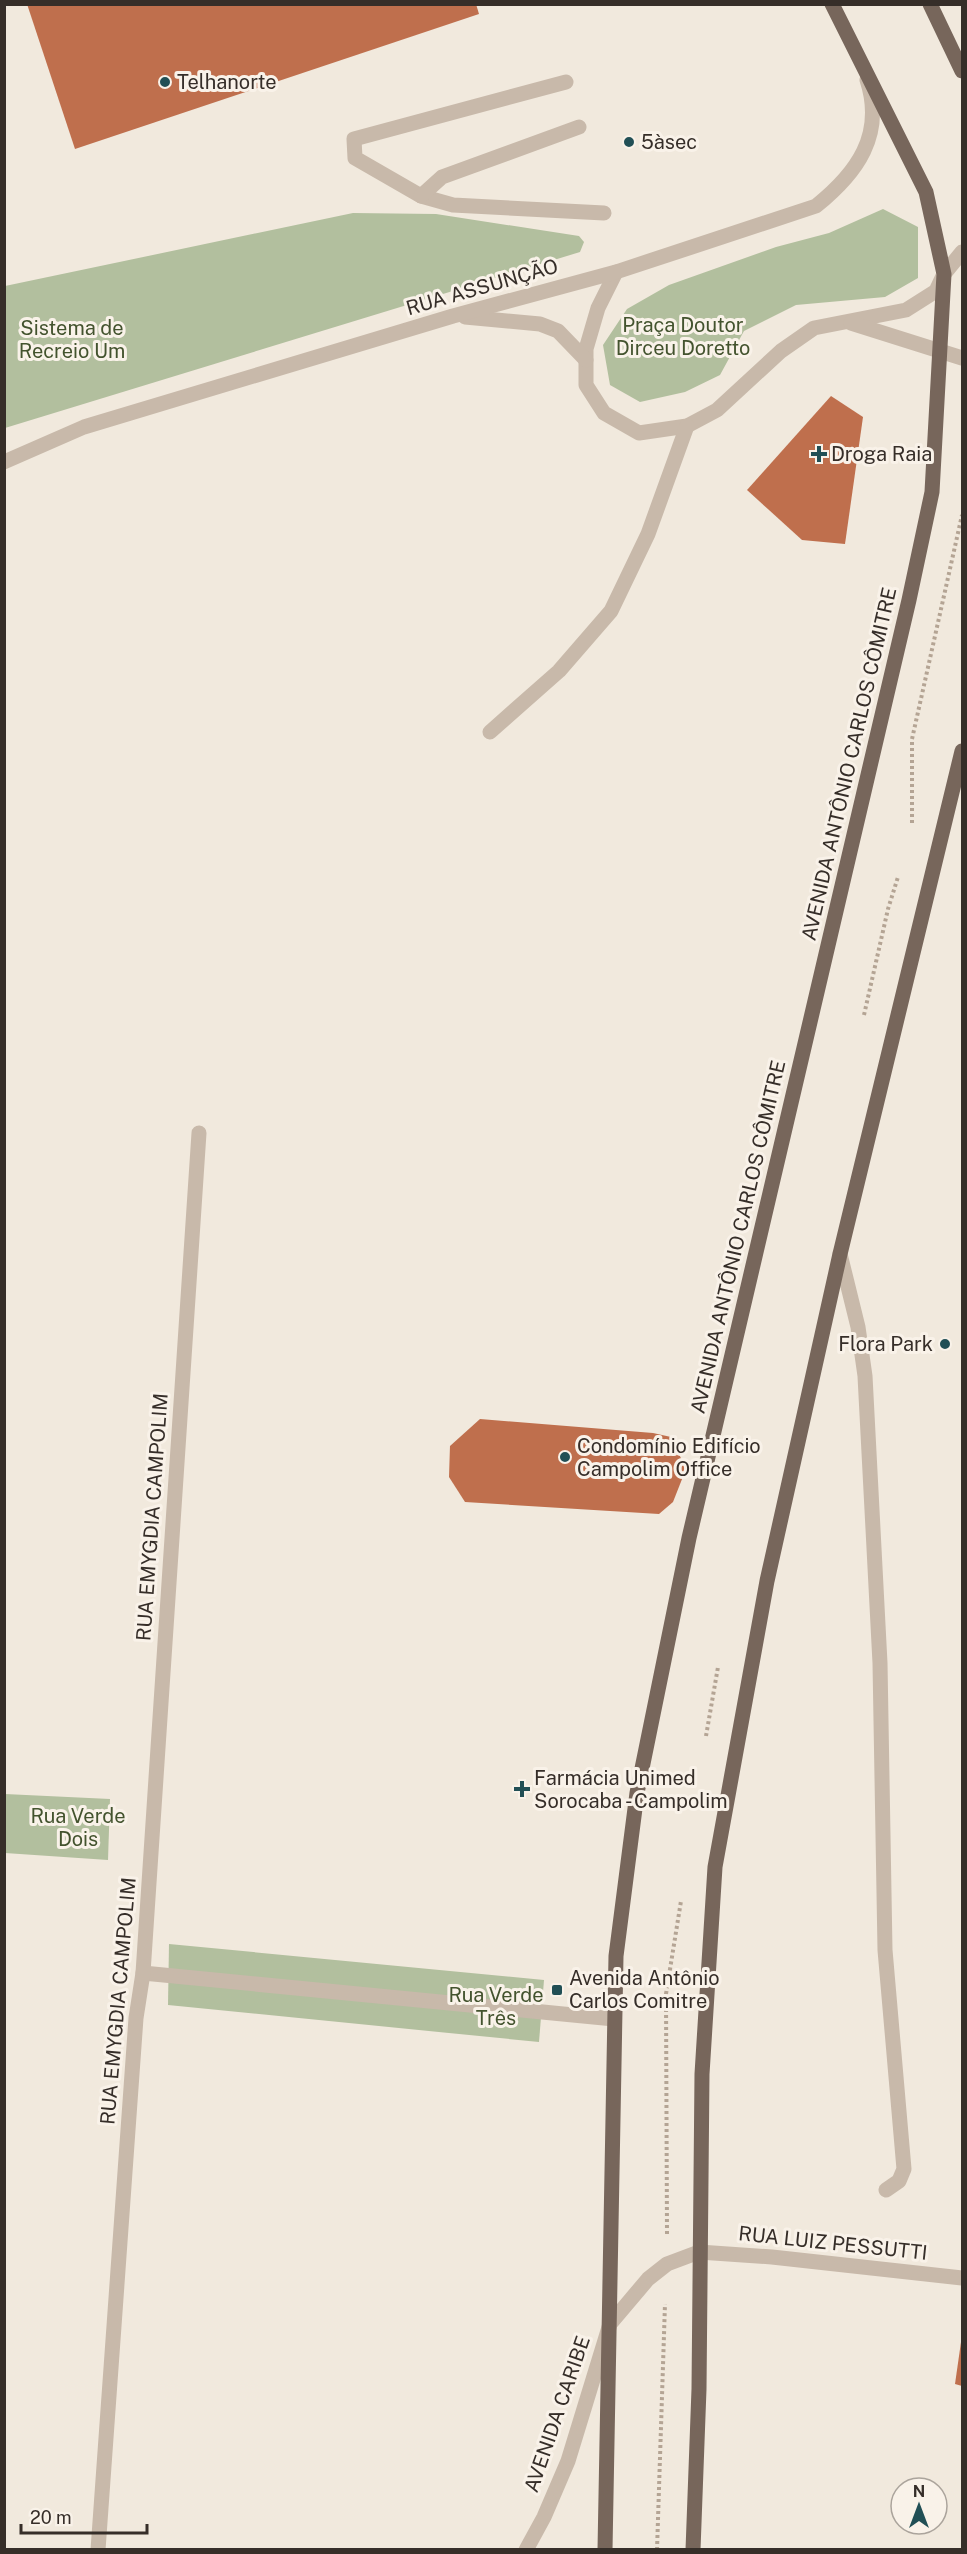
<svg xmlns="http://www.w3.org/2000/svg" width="967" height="2554" viewBox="0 0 967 2554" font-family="'Public Sans',sans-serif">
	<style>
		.green { fill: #b2bf9e }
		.building { fill: #bf6f4d }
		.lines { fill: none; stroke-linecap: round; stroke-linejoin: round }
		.path { stroke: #b4a494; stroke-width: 4; stroke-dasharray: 3 3; stroke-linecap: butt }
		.minor { stroke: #c8b9aa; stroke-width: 15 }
		.major { stroke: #77665b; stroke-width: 15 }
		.poi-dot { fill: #214f55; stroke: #f9f2e9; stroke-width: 2 }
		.labels { text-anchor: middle; stroke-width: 6; stroke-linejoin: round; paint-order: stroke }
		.poi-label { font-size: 20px; fill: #362e29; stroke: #f9f2e9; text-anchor: start }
		.street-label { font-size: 20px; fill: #362e29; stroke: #f9f2e9 }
		.park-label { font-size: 20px; fill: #43532e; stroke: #f9f2e9 }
	</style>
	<rect width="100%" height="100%" fill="#f1e9dd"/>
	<g class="green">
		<path d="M 883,209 L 918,227 L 918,278 L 885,297 L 796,305 L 744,331 L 720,375 L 685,392 L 640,402 L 610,385 L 603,345 L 627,309 L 669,285 L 776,247 L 829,233 Z"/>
		<path d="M 353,213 L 436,214 L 579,236 L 584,242 L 580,252 L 5,428 L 5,286 Z"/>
		<path d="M 5,1794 L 110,1799 L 108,1860 L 5,1853 Z"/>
		<path d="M 169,1944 L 544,1980 L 539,2042 L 168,2005 Z"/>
	</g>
	<g class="building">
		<path d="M 27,4 L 476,4 L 479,14 L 75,149 Z"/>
		<path d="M 831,396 L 863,417 L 845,544 L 802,540 L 747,490 Z"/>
		<path d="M 480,1419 L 653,1433 L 671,1437 L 686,1469 L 673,1502 L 659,1514 L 465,1502 L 449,1477 L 450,1446 Z"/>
		<path d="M 961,2342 L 962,2342 L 962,2386 L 955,2384 Z"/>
	</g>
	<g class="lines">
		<g class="path">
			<path d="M 912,823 L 912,739 L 962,515"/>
			<path d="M 864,1015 L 888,909 L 898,877"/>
			<path d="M 706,1736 L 718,1667"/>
			<path d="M 667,2234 L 666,1994 L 681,1901"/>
			<path d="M 657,2550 L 665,2304"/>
		</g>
		<g class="minor">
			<path d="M 566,82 L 354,139 L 355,158 L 421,196 L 453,205 L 604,213"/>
			<path d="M 421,196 L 442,177 L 579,127"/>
			<path d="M 616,272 L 598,308 L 586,349 L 586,385 L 604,413 L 639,433 L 687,426 L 717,410 L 781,351 L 814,328 L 906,310 L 936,291 L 944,274 L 962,252"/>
			<path d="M 465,317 L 540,324 L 558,331 L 586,360"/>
			<path d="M 851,323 L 962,358"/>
			<path d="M 4,462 L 84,427 L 453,316 L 616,272 L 816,206 C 857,173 885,135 867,80"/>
			<path d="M 490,732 L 559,671 L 611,611 L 648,534 L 687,426"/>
			<path d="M 840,1254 L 858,1327 L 865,1376 L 880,1663 L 885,1950 L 904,2169 L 899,2181 L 886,2190"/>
			<path d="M 143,1973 L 614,2019"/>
			<path d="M 98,2550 L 136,2018 L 143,1973 L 199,1133"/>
			<path d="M 526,2550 L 544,2517 L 568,2461 L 610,2324 L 648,2279 L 667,2264 L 699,2252 L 772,2257 L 962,2278"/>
		</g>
		<g class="major">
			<path d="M 930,4 L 962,71"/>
			<path d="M 605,2550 L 616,1956 L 637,1793 L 689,1538 L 909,600 L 932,492 L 944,274 L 926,192 L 832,4"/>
			<path d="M 693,2550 L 699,2389 L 702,2074 L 715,1867 L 767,1581 L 840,1254 L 962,751"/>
		</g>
	</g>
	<g class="poi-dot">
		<circle cx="165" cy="82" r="6"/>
		<circle cx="629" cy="142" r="6"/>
		<path d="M816 445h6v6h6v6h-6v6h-6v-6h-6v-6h6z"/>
		<circle cx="945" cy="1344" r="6"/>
		<circle cx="565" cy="1457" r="6"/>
		<path d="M519 1780h6v6h6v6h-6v6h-6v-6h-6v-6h6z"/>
		<rect x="551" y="1984" width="12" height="12" rx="3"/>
	</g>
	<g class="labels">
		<g class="poi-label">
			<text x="177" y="89">Telhanorte</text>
			<text x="641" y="149">5àsec</text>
			<text x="831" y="461">Droga Raia</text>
			<text x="933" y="1351" text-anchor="end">Flora Park</text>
			<text x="577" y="1453">Condomínio Edifício<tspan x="577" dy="23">Campolim Office</tspan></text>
			<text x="534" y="1785">Farmácia Unimed<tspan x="534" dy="23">Sorocaba - Campolim</tspan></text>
			<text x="569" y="1985">Avenida Antônio<tspan x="569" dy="23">Carlos Comitre</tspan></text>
		</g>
		<g class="street-label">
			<text transform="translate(482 287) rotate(-16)" y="7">RUA ASSUNÇÃO</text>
			<text transform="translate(849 764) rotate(-77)" y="7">AVENIDA ANTÔNIO CARLOS CÔMITRE</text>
			<text transform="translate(738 1237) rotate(-77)" y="7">AVENIDA ANTÔNIO CARLOS CÔMITRE</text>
			<text transform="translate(152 1517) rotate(-86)" y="7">RUA EMYGDIA CAMPOLIM</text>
			<text transform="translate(118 2001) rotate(-85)" y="7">RUA EMYGDIA CAMPOLIM</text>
			<text transform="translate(833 2243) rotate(6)" y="7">RUA LUIZ PESSUTTI</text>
			<text transform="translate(557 2414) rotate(-71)" y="7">AVENIDA CARIBE</text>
		</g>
		<g class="park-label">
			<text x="683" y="332">Praça Doutor<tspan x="683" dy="23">Dirceu Doretto</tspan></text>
			<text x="72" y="335">Sistema de<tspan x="72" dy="23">Recreio Um</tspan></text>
			<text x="78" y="1823">Rua Verde<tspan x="78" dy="23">Dois</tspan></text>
			<text x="496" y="2002">Rua Verde<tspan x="496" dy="23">Três</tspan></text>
		</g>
	</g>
	<rect width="967" height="2554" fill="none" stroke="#362e29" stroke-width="12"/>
	<g transform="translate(919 2506)"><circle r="28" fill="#f9f2e9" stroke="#aba49c" stroke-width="1.5"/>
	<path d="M0-4.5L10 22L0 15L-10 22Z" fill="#214f55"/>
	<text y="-9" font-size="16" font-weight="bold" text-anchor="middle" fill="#362e29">N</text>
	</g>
	<path d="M21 2524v9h126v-9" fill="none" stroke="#362e29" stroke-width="3"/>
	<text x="30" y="2524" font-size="18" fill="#362e29" stroke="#f9f2e9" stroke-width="4.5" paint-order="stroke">20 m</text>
</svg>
